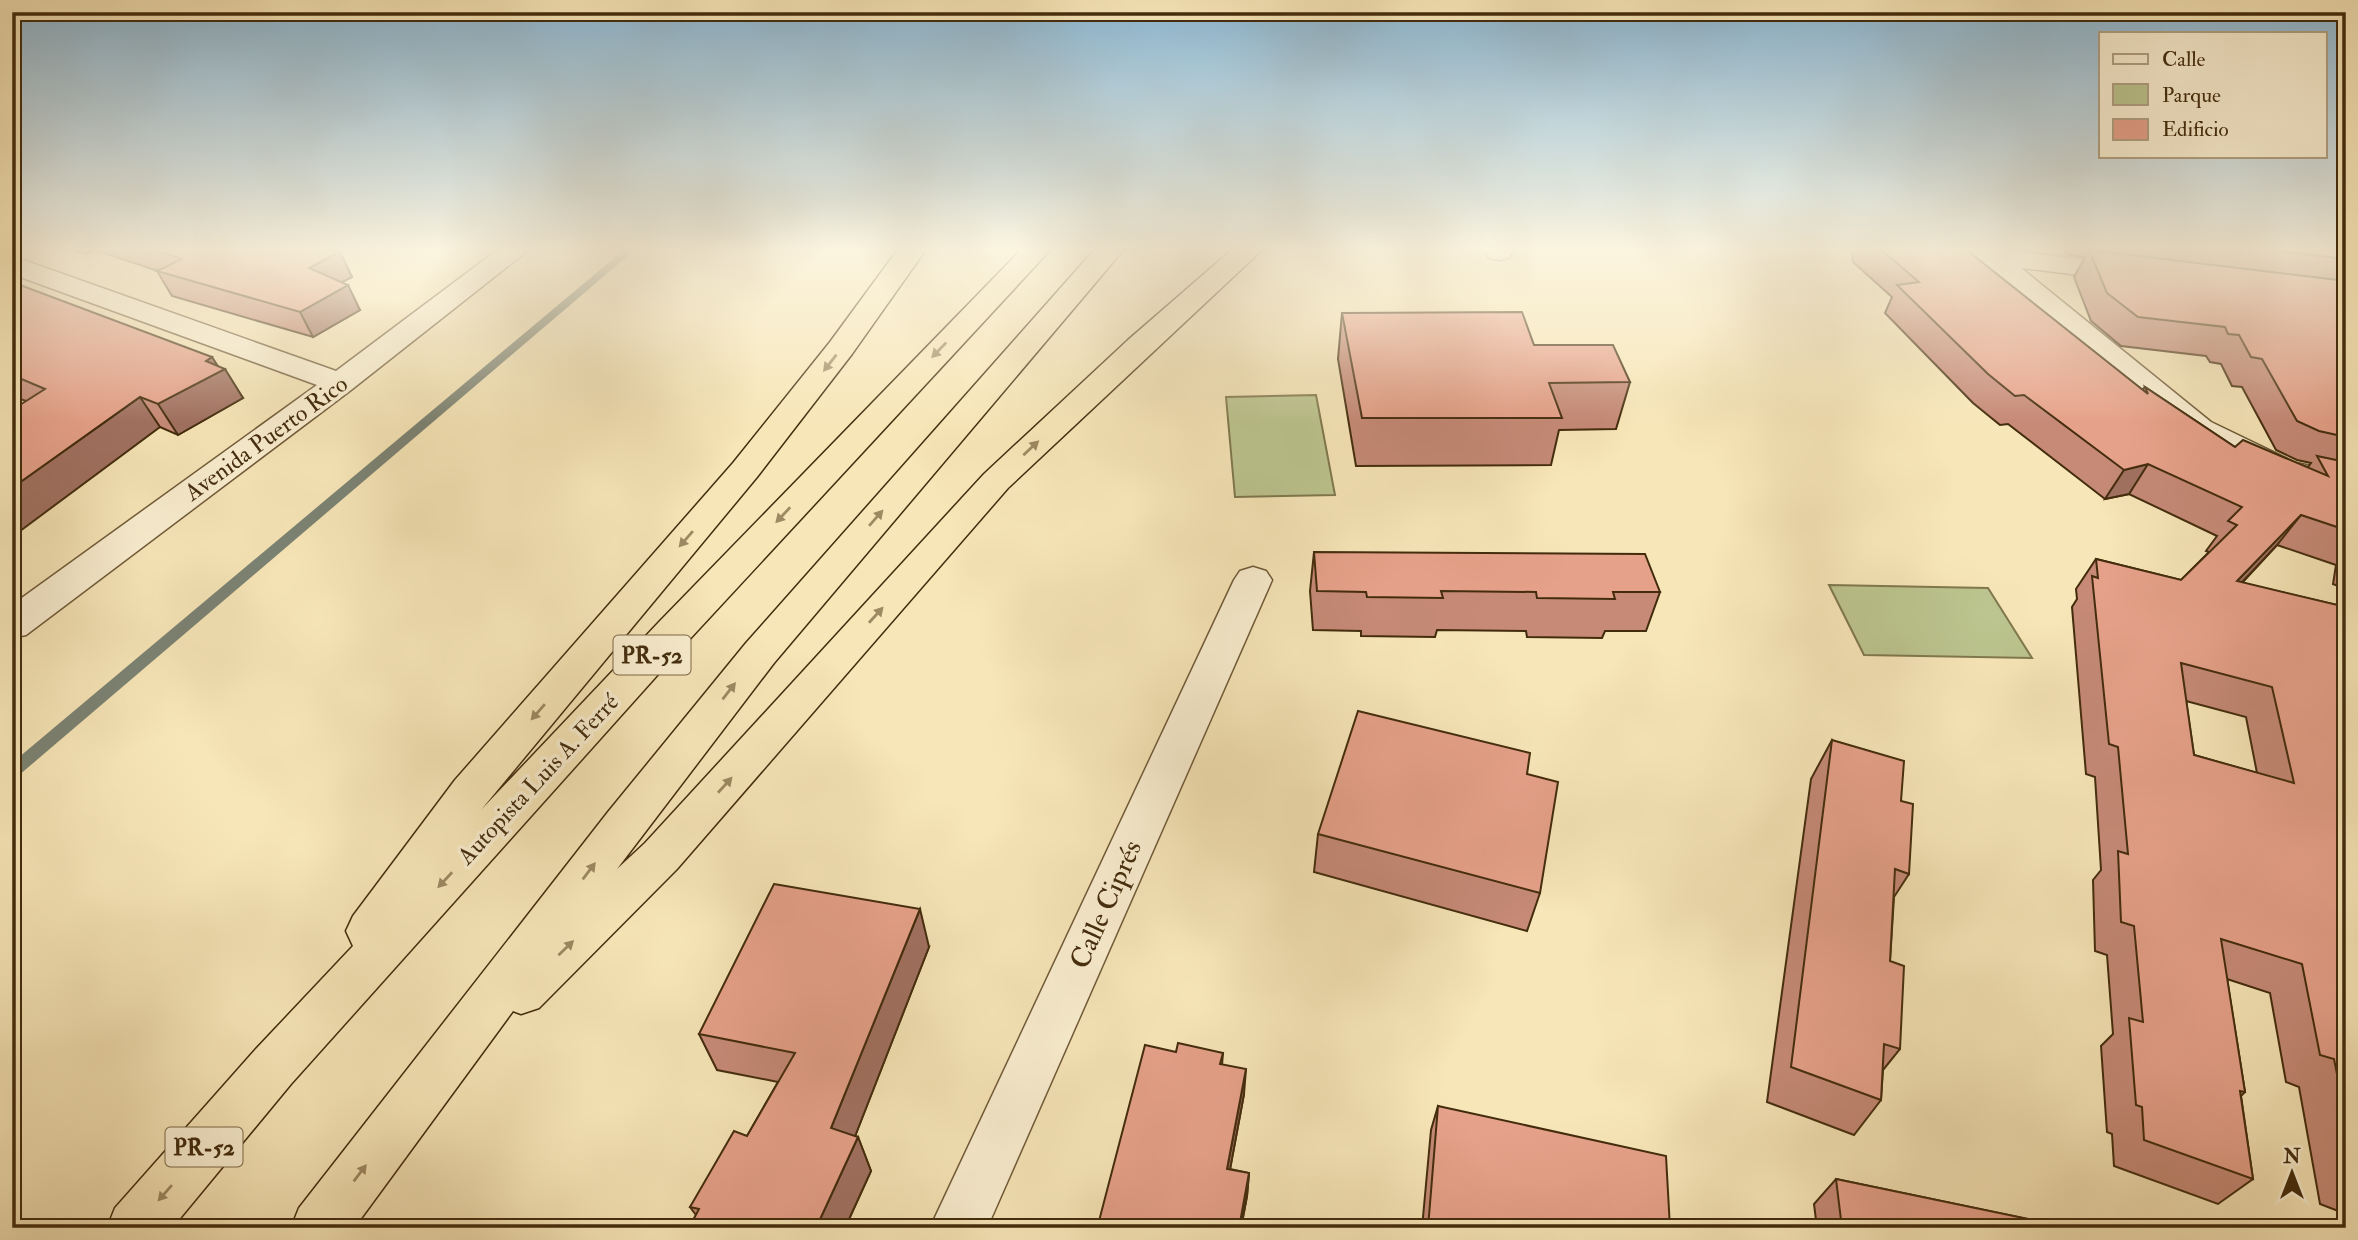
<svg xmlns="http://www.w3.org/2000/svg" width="2358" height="1240" viewBox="0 0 2358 1240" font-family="'IM FELL Double Pica',serif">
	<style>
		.green { fill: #bcc58f; stroke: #80784e; stroke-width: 2 }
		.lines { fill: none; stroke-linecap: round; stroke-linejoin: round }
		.stream { fill: #7b8374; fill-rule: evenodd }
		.minor-casing { stroke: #705a38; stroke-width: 3 }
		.highway-casing { stroke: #432c0d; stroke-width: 3 }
		.minor { fill: #faefd1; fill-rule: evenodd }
		.highway { fill: #f7e6b8; fill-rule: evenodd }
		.wall { fill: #c68a77; stroke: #432c0d; stroke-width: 2; fill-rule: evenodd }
		.shaded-wall { fill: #a17161; stroke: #432c0d; stroke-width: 2 }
		.building { fill: #e6a18a; stroke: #432c0d; stroke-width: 2; fill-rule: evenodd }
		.oneway { fill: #9d8962 }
		.labels { text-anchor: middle; stroke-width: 7; stroke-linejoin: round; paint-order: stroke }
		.shield { fill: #faefd1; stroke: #7a6648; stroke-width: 2 }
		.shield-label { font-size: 23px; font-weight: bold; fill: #432c0d }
		.street-label { font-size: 24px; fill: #432c0d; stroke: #faefd1 }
		.near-street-label { font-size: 28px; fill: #432c0d; stroke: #faefd1 }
	</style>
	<rect width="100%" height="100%" fill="#f7e6b8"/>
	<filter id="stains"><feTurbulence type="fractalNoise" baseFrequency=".00286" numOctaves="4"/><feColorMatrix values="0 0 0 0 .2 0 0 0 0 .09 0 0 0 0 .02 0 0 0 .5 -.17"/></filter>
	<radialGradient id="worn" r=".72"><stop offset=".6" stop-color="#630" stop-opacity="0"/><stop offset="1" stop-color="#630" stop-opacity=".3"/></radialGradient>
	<g class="green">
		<path d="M 1316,395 L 1335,495 L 1235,497 L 1226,397 Z"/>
		<path d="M 1829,585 L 1988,588 L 2032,658 L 1864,655 Z"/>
	</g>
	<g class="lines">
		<path class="stream" d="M 626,248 L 637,248 L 18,776 L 12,778 L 12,763 Z"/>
		<defs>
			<g id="minor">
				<path d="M 500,248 L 531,248 L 351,390 L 26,635 L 12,638 L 12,605 L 317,385 L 12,274 L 12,256 L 336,371 Z"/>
				<path d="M 1486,248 L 1514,248 L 1509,258 L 1499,260 L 1489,258 L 1485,252 Z"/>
				<path d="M 1910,248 L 1992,248 L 2140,267 L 2144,273 L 2140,279 L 2130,281 L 2021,268 L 2211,422 L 2296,463 L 2346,473 L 2346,495 L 2274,478 L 2187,436 L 1981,263 L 1914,254 Z"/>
				<path d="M 1253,567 L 1266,571 L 1272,580 L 987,1228 L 930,1228 L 1234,580 L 1240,571 Z"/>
			</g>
			<g id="highway">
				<path d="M 899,248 L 927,248 L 852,354 L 757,477 L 481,810 L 659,622 L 1023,248 L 1052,248 L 687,642 L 291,1084 L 172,1228 L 107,1228 L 115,1208 L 255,1050 L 353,946 L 346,931 L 353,916 L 455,780 L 733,463 L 830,342 Z"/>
				<path d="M 1096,248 L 1125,248 L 774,663 L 617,869 L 645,843 L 984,474 L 1128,340 L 1234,248 L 1264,248 L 1008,488 L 677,869 L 539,1008 L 521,1014 L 513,1011 L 354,1228 L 291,1228 L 299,1208 L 608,812 L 746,643 Z"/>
			</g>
		</defs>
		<use href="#minor" class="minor-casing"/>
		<use href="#highway" class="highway-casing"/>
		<use href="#minor" class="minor"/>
		<use href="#highway" class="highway"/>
	</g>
	<g class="wall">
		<path d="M 68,248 L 326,248 L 340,252 L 352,277 L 341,282 L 360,310 L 313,337 L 172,296 L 157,271 L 158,271 L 95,250 L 86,254 Z"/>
		<path d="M 1851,248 L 1964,248 L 2142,390 L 2145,387 L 2235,447 L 2308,467 L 2311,463 L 2297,460 L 2276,450 L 2242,387 L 2232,386 L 2221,364 L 2210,362 L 2206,356 L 2121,346 L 2091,321 L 2074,277 L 2085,257 L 2066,254 L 2063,248 L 2346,248 L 2346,589 L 2333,584 L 2336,565 L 2277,545 L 2242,583 L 2346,607 L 2346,1214 L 2320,1204 L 2299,1087 L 2286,1082 L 2270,993 L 2227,979 L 2245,1092 L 2241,1096 L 2253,1179 L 2218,1204 L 2114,1166 L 2112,1134 L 2107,1132 L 2101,1046 L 2113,1034 L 2107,955 L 2095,951 L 2093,880 L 2101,870 L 2095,777 L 2086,774 L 2072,607 L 2077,599 L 2076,589 L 2096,559 L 2181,580 L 2209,552 L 2206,551 L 2217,536 L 2129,494 L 2105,499 L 2008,424 L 2000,425 L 1973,403 L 1885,313 L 1892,297 L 1853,262 ZM 2186,701 L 2246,717 L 2257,773 L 2194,755 Z"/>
		<path d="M 12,282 L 217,366 L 243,398 L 178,435 L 160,427 L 26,401 L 12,396 Z"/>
		<path d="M 1342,313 L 1534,345 L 1630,382 L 1616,429 L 1559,430 L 1551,465 L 1356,466 L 1338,359 Z"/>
		<path d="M 1314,552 L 1660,592 L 1646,631 L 1605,631 L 1602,638 L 1527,637 L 1526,631 L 1437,630 L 1435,637 L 1361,636 L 1361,631 L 1313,630 L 1310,591 Z"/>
		<path d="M 1832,740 L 1909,874 L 1894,897 L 1890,961 L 1900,1049 L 1883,1070 L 1881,1100 L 1854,1135 L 1767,1102 L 1811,779 Z"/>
		<path d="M 1527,774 L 1540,893 L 1527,931 L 1314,872 L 1318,834 Z"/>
		<path d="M 929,947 L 855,1136 L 858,1137 L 871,1171 L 845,1228 L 689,1228 L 696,1215 L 690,1207 L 747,1136 L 778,1082 L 717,1070 L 699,1034 Z"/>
		<path d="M 1176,1052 L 1223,1053 L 1222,1065 L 1244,1094 L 1230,1169 L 1249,1173 L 1247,1196 L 1241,1228 L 1100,1228 L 1099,1221 Z"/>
		<path d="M 1438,1106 L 1670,1228 L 1422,1228 L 1431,1130 Z"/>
		<path d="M 1836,1179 L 2071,1228 L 1817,1228 L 1814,1204 Z"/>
		<path d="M 2141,1221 L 2173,1228 L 2133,1228 Z"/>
	</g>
	<g class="shaded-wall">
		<path d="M 82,248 L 94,248 L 95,250 L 86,254 Z"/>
		<path d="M 340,252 L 352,277 L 322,293 L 309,268 Z"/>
		<path d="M 348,285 L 360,310 L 313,337 L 300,312 Z"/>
		<path d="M 212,357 L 221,371 L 225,369 L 243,398 L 178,435 L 158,404 L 206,361 Z"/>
		<path d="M 140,397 L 160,427 L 12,537 L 12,488 Z"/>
		<path d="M 2148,464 L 2129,494 L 2105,499 L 2124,470 Z"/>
		<path d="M 2301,515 L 2277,545 L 2214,612 L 2237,581 Z"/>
		<path d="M 920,909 L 929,947 L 845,1162 L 831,1128 Z"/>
		<path d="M 1246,1069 L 1244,1094 L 1226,1191 L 1227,1169 Z"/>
		<path d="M 858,1137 L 871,1171 L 845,1228 L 816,1228 Z"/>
		<path d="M 1249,1173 L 1247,1196 L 1241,1228 L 1239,1228 Z"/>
	</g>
	<g class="building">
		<path d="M 149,248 L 326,248 L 340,252 L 309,268 L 348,285 L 300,312 L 157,271 L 182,259 Z"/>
		<path d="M 1879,248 L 1964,248 L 2148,394 L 2145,387 L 2235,447 L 2243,440 L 2328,476 L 2317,456 L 2346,462 L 2346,530 L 2301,515 L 2237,581 L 2346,607 L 2346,1119 L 2334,1059 L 2320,1055 L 2302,964 L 2221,939 L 2245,1092 L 2240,1091 L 2253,1179 L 2144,1140 L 2142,1107 L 2136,1105 L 2129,1018 L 2143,1022 L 2134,926 L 2121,922 L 2118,851 L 2128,854 L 2118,747 L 2109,744 L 2092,576 L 2098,578 L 2096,559 L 2181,580 L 2237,525 L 2228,521 L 2242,507 L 2148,464 L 2124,470 L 2024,395 L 2015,396 L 1988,374 L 1897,285 L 1919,282 ZM 2181,663 L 2272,687 L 2294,783 L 2194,755 Z"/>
		<path d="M 2253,248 L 2346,248 L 2346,259 Z"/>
		<path d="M 2089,250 L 2346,281 L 2346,437 L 2319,431 L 2297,421 L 2262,359 L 2251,357 L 2239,335 L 2228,334 L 2225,327 L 2138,317 L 2107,293 Z"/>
		<path d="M 12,282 L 212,357 L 206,361 L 225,369 L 158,404 L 140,397 L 12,488 L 12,410 L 45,389 L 12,375 Z"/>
		<path d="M 1522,312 L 1534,345 L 1613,345 L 1630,382 L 1549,383 L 1562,418 L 1362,418 L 1342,313 Z"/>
		<path d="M 1314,552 L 1645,554 L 1660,592 L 1613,592 L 1615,599 L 1537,598 L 1536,592 L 1441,591 L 1443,598 L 1367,597 L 1366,592 L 1317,591 Z"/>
		<path d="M 1358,711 L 1530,753 L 1527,774 L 1558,782 L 1540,893 L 1318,834 Z"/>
		<path d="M 1832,740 L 1904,761 L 1901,801 L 1913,804 L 1909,874 L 1895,869 L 1890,961 L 1904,966 L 1900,1049 L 1884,1044 L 1881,1100 L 1791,1067 Z"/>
		<path d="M 774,884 L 920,909 L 831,1128 L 858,1137 L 816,1228 L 689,1228 L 699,1209 L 690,1207 L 734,1131 L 747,1136 L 795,1053 L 699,1034 Z"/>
		<path d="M 1178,1043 L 1223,1053 L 1220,1064 L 1246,1069 L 1227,1169 L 1249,1173 L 1239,1228 L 1127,1228 L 1099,1221 L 1145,1045 L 1176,1052 Z"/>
		<path d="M 1438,1106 L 1666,1156 L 1670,1228 L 1428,1228 Z"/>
		<path d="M 1836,1179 L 2071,1228 L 1842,1228 Z"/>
		<path d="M 2141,1221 L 2173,1228 L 2143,1228 Z"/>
	</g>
	<defs><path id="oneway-solid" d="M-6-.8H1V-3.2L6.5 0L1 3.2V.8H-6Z" transform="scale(1.75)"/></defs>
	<g class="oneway">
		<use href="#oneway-solid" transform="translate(939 350) rotate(134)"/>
		<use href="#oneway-solid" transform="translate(830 363) rotate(128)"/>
		<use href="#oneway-solid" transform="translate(1031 448) rotate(-43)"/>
		<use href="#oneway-solid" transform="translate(783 515) rotate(133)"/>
		<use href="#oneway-solid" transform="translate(876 518) rotate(-49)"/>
		<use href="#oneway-solid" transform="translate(686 539) rotate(131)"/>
		<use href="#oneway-solid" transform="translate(876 615) rotate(-48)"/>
		<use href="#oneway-solid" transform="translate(729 691) rotate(-52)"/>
		<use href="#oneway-solid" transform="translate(538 712) rotate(131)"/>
		<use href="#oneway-solid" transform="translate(725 785) rotate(-48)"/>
		<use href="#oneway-solid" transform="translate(589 871) rotate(-53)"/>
		<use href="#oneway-solid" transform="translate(445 880) rotate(133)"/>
		<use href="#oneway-solid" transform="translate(566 948) rotate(-44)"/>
		<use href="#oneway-solid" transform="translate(360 1173) rotate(-53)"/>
		<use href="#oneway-solid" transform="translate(165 1193) rotate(131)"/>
	</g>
	<linearGradient id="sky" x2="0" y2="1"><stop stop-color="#8bb8d5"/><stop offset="0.59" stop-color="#fbf4df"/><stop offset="1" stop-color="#fbf4df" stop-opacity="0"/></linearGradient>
	<rect width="2358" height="422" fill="url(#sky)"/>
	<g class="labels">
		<g class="shield">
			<rect x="613.5" y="635.5" width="77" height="39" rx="5"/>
			<rect x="165.5" y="1127.5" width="77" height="39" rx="5"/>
		</g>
		<g class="shield-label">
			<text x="652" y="663">PR-52</text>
			<text x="204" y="1155">PR-52</text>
		</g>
		<g class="street-label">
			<text transform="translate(266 438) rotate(-36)" y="8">Avenida Puerto Rico</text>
			<text transform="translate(538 779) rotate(-47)" y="8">Autopista Luis A. Ferré</text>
		</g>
		<g class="near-street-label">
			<text transform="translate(1105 904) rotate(-66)" y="10">Calle Ciprés</text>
		</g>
	</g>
	<rect width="2358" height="1240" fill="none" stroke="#f7e6b8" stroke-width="42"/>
	<rect x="14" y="14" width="2330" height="1212" fill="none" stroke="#432c0d" stroke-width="3.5"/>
	<rect x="21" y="21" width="2316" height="1198" fill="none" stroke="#432c0d" stroke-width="2"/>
	<rect x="2099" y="32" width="228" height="126" fill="#faefd1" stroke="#b1a183" stroke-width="2"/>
	<rect x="2113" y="54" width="35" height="10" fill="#faefd1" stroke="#b1a183" stroke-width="2"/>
	<text x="2162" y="66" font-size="21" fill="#432c0d">Calle</text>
	<rect x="2113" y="84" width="35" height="21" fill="#bcc58f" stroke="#b1a183" stroke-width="2"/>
	<text x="2162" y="102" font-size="21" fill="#432c0d">Parque</text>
	<rect x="2113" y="119" width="35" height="21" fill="#e6a18a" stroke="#b1a183" stroke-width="2"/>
	<text x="2162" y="136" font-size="21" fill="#432c0d">Edificio</text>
	<g transform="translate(2292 1173)" stroke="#faefd1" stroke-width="5" paint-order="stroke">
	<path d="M0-5L12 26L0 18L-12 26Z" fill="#432c0d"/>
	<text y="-10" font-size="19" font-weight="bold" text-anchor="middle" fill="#432c0d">N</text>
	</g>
	<rect width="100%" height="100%" filter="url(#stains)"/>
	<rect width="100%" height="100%" fill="url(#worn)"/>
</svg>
